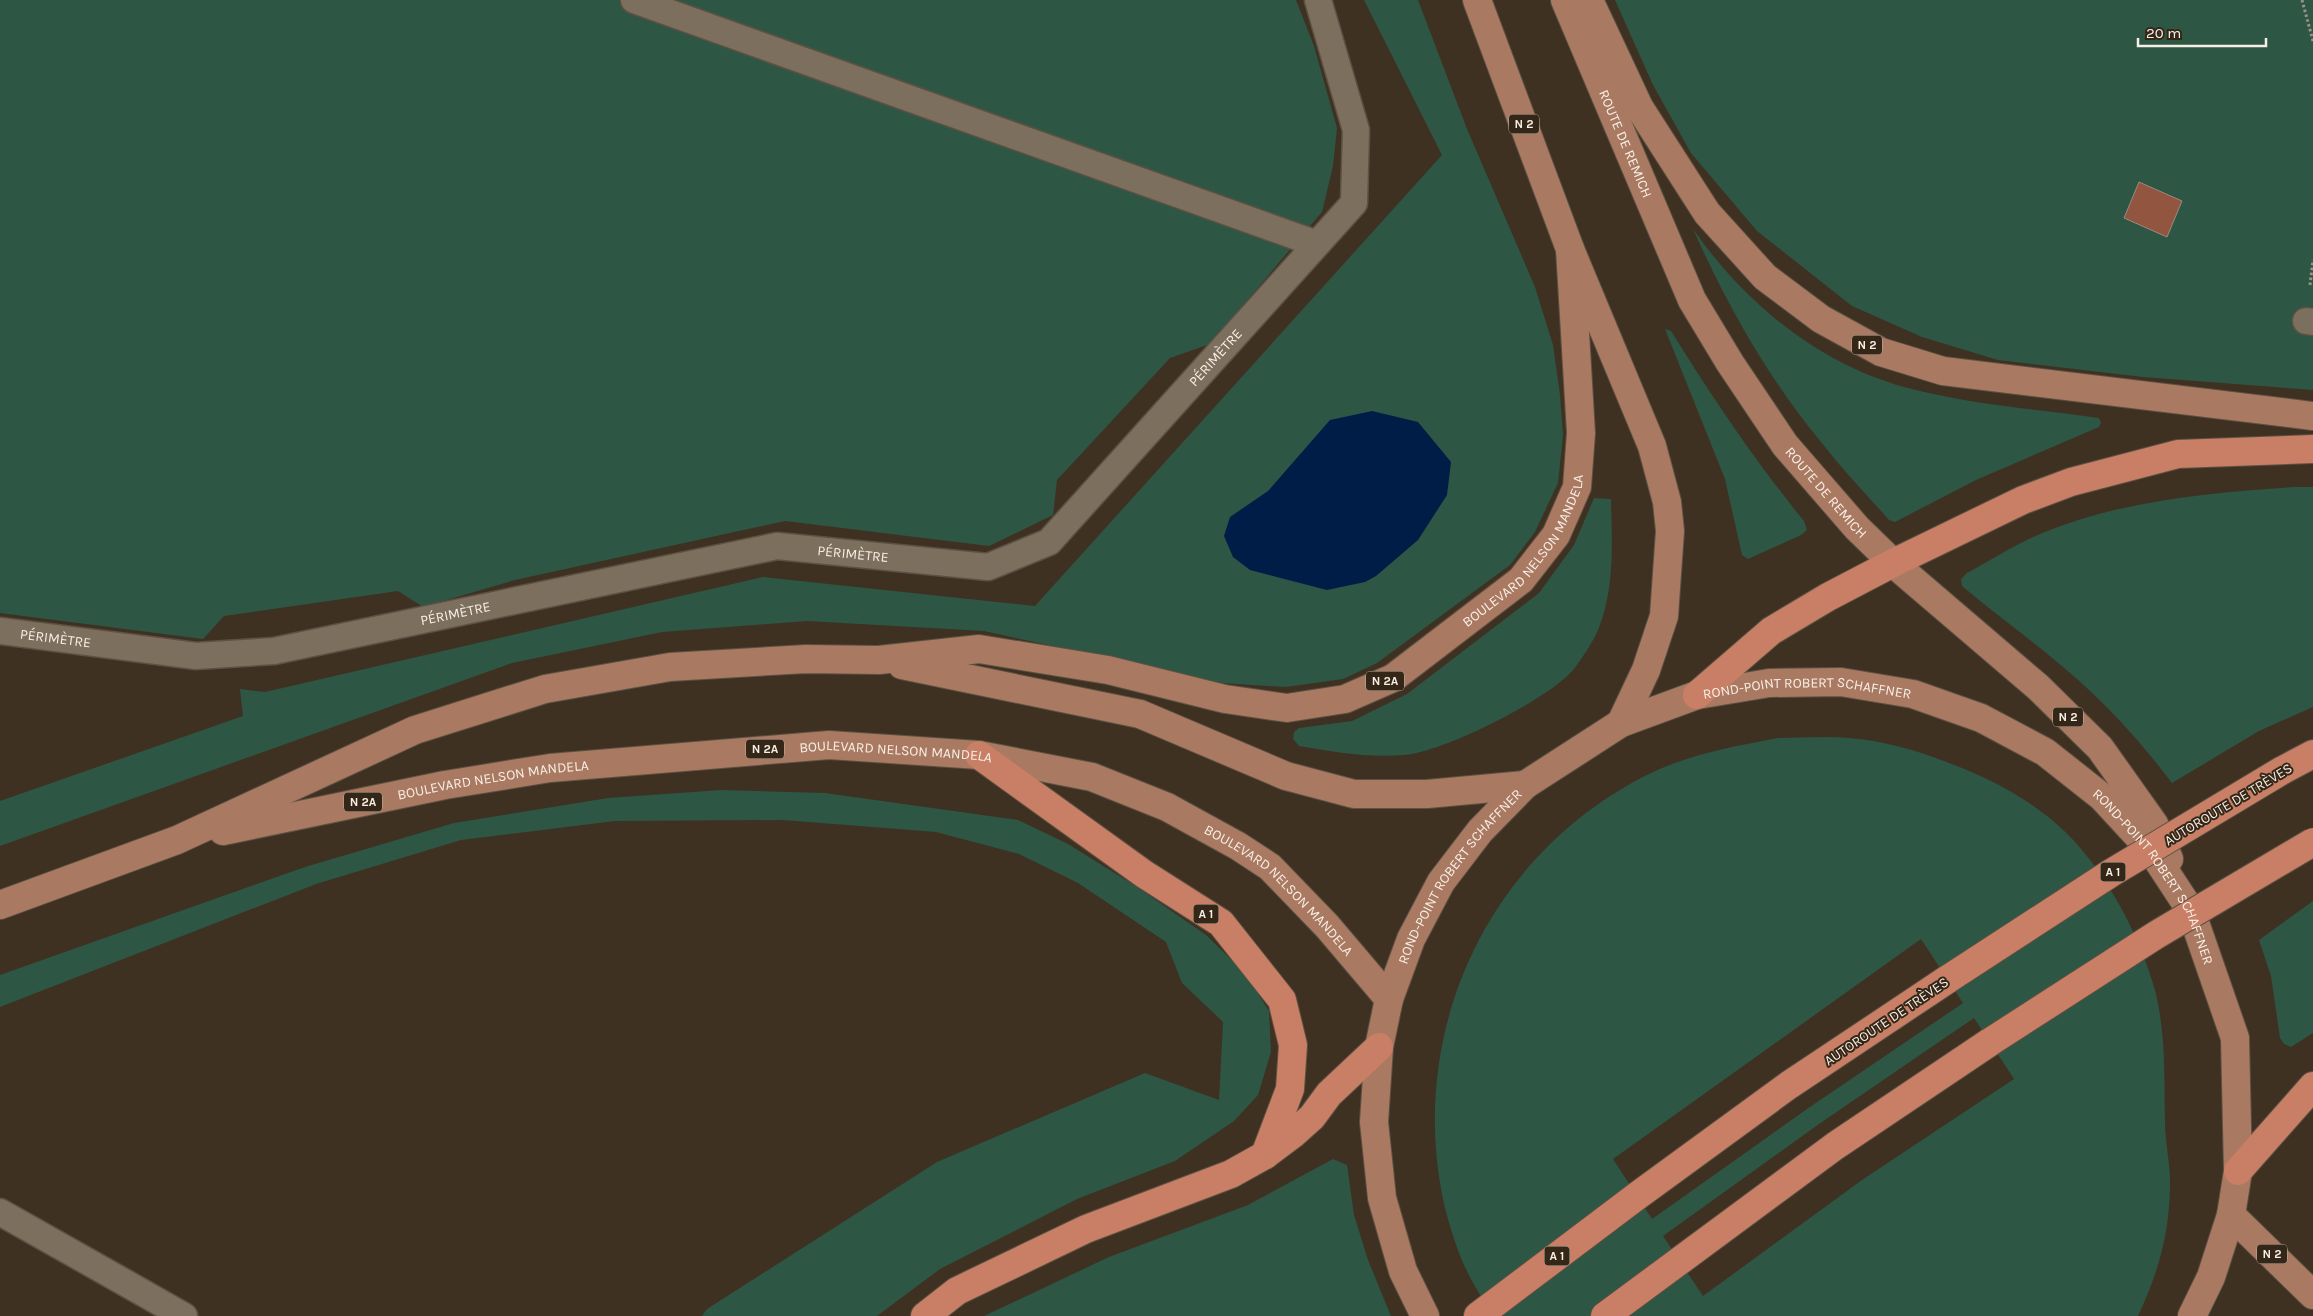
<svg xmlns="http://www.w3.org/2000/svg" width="2313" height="1316" viewBox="0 0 2313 1316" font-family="Karla,sans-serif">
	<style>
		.green { fill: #2e5644; fill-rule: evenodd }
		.water { fill: #001d48 }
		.building { fill: #925540; stroke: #a08880 }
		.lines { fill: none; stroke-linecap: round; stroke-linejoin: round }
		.service-casing { stroke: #5c5143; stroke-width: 29 }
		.primary-casing { stroke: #5c5143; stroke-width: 30 }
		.motorway-casing { stroke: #5c5143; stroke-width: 30 }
		.path { stroke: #9c9285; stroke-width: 3; stroke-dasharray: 2.5 2.5; stroke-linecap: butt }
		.service { stroke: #7d6f5e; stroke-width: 26 }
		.primary { stroke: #aa7962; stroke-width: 28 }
		.motorway { stroke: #c87f65; stroke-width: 28 }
		.motorway-bridge-casing { stroke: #5c5143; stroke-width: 30; stroke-linecap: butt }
		.motorway-bridge { stroke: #c87f65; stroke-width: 28 }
		.labels { text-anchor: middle; stroke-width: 4; stroke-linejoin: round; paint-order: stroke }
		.shield { fill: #342718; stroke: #bcb3a8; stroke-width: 1 }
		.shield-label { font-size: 12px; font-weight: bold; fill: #f7efe5 }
		.street-label { font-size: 14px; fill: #f7efe5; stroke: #342718 }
	</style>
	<rect width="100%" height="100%" fill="#3e3122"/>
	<g class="green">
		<path d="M 0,0 L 1296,0 L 1314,46 L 1337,128 L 1333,166 L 1322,212 L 1210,344 L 1170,358 L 1057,480 L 1053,515 L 989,546 L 785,521 L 515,580 L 423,607 L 398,591 L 224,616 L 203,639 L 0,613 Z"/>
		<path d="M 1364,0 L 1418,0 L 1467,129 L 1535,287 L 1553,345 L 1560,395 L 1563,435 L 1558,483 L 1535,532 L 1510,565 L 1377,663 L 1343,679 L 1286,687 L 1221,683 L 984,631 L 807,621 L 662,632 L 512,663 L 0,846 L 0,801 L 243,716 L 240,689 L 265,692 L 763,577 L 1035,606 L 1442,155 Z"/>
		<path d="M 1615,0 L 2313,0 L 2313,390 L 2143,377 L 1998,360 L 1922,337 L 1852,306 L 1757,231 L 1691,153 L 1653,85 Z"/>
		<path d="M 1693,229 C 1744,302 1817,363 1904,387 C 1967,404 2034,409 2099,418 L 2101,423 L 2099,427 L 1976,480 L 1895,522 L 1889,520 C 1866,494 1842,469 1821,442 C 1768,378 1727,305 1693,229 Z"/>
		<path d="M 1665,329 L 1671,331 C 1712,397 1755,461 1804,521 L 1807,530 L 1801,535 L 1748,559 L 1742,555 L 1725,479 Z"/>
		<path d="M 2294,487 L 2313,487 L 2313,707 L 2259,731 L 2172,783 C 2143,745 2113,711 2077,679 C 2040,646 2000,618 1962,586 L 1961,579 L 1967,573 C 1988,562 2009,548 2031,538 C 2113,501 2205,493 2294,487 Z"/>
		<path d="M 1594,498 L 1611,499 C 1612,544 1615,588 1598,630 C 1593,642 1582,658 1574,669 C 1549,699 1444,752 1404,755 C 1368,758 1334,752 1299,746 L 1293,739 L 1294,732 L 1299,728 L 1352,721 L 1407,694 L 1539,593 L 1574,545 Z"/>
		<path d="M 1778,738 C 1801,738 1825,736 1849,738 C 1881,740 1919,751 1949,763 C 1984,776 2018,793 2047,816 C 2098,855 2140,932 2156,994 C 2166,1037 2164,1079 2165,1122 C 2165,1144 2171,1166 2170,1188 C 2169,1236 2158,1273 2138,1316 L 1492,1316 C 1484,1300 1473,1285 1466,1269 C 1457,1251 1447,1218 1443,1199 C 1408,1030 1488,858 1641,778 C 1684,755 1731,747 1778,738 ZM 1921,939 L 1963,1003 L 1807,1109 L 1652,1219 L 1613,1159 ZM 1974,1018 L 2014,1079 L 1862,1180 L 1703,1296 L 1663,1236 L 1819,1124 Z"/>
		<path d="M 721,790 L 825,793 L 1018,820 L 1068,844 L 1137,887 L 1206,935 L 1245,973 L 1269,1011 L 1271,1052 L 1258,1095 L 1234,1121 L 1175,1161 L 1077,1199 L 940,1269 L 877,1316 L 702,1316 L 707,1309 L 937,1162 L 1145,1073 L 1219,1100 L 1223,1022 L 1182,983 L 1166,942 L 1078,883 L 1019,854 L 936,832 L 783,820 L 615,821 L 461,840 L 316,884 L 0,1007 L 0,975 L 305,867 L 454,823 L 608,798 Z"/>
		<path d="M 2313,901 L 2313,1033 L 2291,1047 L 2284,1044 L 2280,1038 L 2271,976 L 2259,940 Z"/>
		<path d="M 1333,1159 L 1347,1165 L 1354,1215 L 1368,1260 L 1391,1316 L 984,1316 L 1109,1257 L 1248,1205 Z"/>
	</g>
	<path class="water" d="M 1372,411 L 1418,422 L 1451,462 L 1447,495 L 1418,540 L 1376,576 L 1365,582 L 1327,590 L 1250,570 L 1233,557 L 1224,536 L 1230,517 L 1268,491 L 1330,420 Z"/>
	<path class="building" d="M 2139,182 L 2182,201 L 2167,237 L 2124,218 Z"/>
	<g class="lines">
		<defs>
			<g id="service">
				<path d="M 634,0 L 1317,244"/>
				<path d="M 2306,321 L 2313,322"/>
				<path id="s1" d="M 0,631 L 196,656 L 274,651 L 777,546 L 988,567 L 1049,542 L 1354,203 L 1356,130 L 1318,0"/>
				<path d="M 0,1212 L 184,1316"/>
			</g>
			<g id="primary">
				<path d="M 1477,0 L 1570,249 L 1652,446 L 1667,502 L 1670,531 L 1664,616 L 1646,670 L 1621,723"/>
				<path id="s2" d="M 1565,0 L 1692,300 L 1730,363 L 1785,445 L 1857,528 L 1893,563 L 2038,687 L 2100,748 L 2154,824 L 2169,859"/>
				<path d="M 1589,0 L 1639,107 L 1707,213 L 1765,277 L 1821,319 L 1881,352 L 1943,371 L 2313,416"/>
				<path d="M 902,665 L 1140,714 L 1286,776 L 1354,794 L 1427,794 L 1525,785"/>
				<path id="s3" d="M 223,831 L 445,785 L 550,768 L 829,745 L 979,755 L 1092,777 L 1167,807 L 1238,846 L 1270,867 L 1327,926 L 1389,999"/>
				<path id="s4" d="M 0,905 L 177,840 L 415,730 L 545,689 L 670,667 L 806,659 L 879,660 L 979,649 L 1108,670 L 1225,699 L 1287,708 L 1345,699 L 1393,678 L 1521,580 L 1556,535 L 1577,487 L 1581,433 L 1570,249"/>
				<path d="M 2231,1215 L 2313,1295"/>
				<path id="s5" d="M 1425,1316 L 1403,1271 L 1382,1198 L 1374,1122 L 1379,1047 L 1389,999 L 1411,939 L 1441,882 L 1480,831 L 1525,785 L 1621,723 L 1697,695 L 1769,683 L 1841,682 L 1913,694 L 1981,718 L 2045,752 L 2102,797 L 2151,850 L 2191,911 L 2235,1038 L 2238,1171 L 2231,1215 L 2211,1277 L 2192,1316"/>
			</g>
			<g id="motorway">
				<path d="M 1697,695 L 1771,631 L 1828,597 L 1893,563 L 2023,500 L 2071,482 L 2178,454 L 2313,449"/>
				<path d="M 979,755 L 1144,874 L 1221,923 L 1282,1000 L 1293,1045 L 1290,1089 L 1265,1155"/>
				<path d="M 2281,771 L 2313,754"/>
				<path d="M 2238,1171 L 2313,1086"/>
				<path d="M 925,1316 L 957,1291 L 1086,1229 L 1231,1174 L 1265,1155 L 1293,1134 L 1312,1117 L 1329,1094 L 1379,1047"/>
				<path d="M 1478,1316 L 1637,1196 L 1789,1085 L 1948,979"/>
				<path d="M 1605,1316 L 1835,1146 L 1990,1042"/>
			</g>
		</defs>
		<use href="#service" class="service-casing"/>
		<use href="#primary" class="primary-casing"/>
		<use href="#motorway" class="motorway-casing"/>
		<g class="path">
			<path d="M 2302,0 L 2313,41"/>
			<path d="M 2310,285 L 2313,260"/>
		</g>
		<use href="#service" class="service"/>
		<use href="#primary" class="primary"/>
		<use href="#motorway" class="motorway"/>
		<defs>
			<g id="motorway-bridge">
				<path d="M 1948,979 L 2111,873 L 2281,771"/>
				<path d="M 1990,1042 L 2156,935 L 2313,842"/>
			</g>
		</defs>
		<use href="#motorway-bridge" class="motorway-bridge-casing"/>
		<use href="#motorway-bridge" class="motorway-bridge"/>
	</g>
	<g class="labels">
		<g class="shield">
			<rect x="1509" y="114.5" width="30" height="19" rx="4"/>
			<rect x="1852" y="335.5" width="30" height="19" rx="4"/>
			<rect x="1366" y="671.5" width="38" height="19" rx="4"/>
			<rect x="2053" y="707.5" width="30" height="19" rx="4"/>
			<rect x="746" y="739.5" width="38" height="19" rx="4"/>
			<rect x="344" y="792.5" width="38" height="19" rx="4"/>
			<rect x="2100.5" y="862.5" width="25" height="19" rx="4"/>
			<rect x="1193.5" y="904.5" width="25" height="19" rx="4"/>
			<rect x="2257" y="1244.5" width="30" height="19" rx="4"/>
			<rect x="1544.5" y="1246.5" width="25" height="19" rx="4"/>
		</g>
		<g class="shield-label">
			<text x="1524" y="128">N 2</text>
			<text x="1867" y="349">N 2</text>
			<text x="1385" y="685">N 2A</text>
			<text x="2068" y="721">N 2</text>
			<text x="765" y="753">N 2A</text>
			<text x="363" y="806">N 2A</text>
			<text x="2113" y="876">A 1</text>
			<text x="1206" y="918">A 1</text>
			<text x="2272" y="1258">N 2</text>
			<text x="1557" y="1260">A 1</text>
		</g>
		<g class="street-label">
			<text dy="5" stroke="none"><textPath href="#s2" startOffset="156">ROUTE DE REMICH</textPath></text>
			<text dy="5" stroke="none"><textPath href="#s1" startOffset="1316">PÉRIMÈTRE</textPath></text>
			<text dy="5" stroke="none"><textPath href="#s2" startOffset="561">ROUTE DE REMICH</textPath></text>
			<text dy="5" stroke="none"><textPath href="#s4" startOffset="1635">BOULEVARD NELSON MANDELA</textPath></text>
			<text dy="5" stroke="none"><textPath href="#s1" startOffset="866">PÉRIMÈTRE</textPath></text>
			<text dy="5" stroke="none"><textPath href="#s1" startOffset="461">PÉRIMÈTRE</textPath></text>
			<text dy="5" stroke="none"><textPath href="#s1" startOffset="56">PÉRIMÈTRE</textPath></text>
			<text dy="5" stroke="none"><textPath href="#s5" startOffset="890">ROND-POINT ROBERT SCHAFFNER</textPath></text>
			<text dy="5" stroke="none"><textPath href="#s3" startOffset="680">BOULEVARD NELSON MANDELA</textPath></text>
			<text dy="5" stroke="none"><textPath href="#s3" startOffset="275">BOULEVARD NELSON MANDELA</textPath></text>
			<text transform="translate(2228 804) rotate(-31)" y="5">AUTOROUTE DE TRÈVES</text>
			<text dy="5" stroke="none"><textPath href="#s5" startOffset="470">ROND-POINT ROBERT SCHAFFNER</textPath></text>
			<text dy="5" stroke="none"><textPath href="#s5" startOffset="1310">ROND-POINT ROBERT SCHAFFNER</textPath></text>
			<text dy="5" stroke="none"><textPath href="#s3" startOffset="1100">BOULEVARD NELSON MANDELA</textPath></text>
			<text transform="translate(1886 1021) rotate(-34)" y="5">AUTOROUTE DE TRÈVES</text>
		</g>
	</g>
	<path d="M2138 38v8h128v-8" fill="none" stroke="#f7efe5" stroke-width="2.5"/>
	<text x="2146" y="38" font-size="15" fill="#f7efe5" stroke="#342718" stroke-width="4" paint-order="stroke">20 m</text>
</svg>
